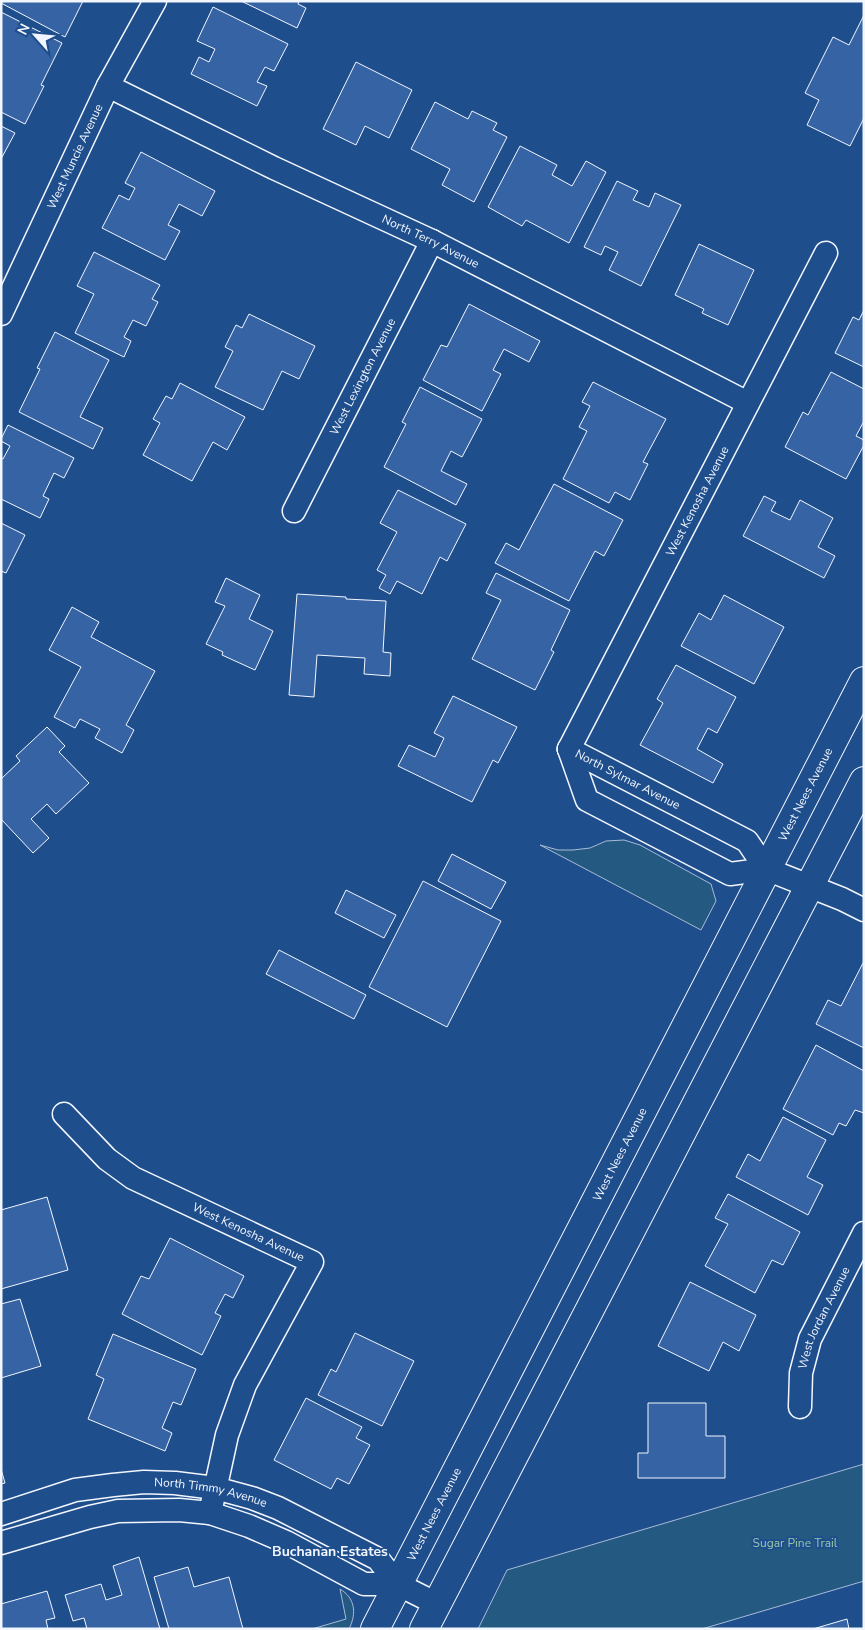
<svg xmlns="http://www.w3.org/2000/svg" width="865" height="1630" viewBox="0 0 865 1630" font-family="'Nunito Sans',sans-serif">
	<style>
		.green { fill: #245a82; stroke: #a8bbd7 }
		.building { fill: #3563a3; stroke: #f2f6ff }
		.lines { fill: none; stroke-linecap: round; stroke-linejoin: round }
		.minor-casing { stroke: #f2f6ff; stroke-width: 25 }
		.secondary-casing { stroke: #f2f6ff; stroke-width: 30 }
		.minor { stroke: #1f4e8c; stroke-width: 22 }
		.secondary { stroke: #1f4e8c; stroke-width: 28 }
		.labels { text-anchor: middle; stroke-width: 4; stroke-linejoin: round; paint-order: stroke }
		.street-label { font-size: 12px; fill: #f2f6ff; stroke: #1f4e8c }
		.park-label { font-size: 12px; fill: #97c8a6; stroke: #1f4e8c }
		.neighbourhood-label { font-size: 14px; font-weight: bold; fill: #f2f6ff; stroke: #1f4e8c }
	</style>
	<rect width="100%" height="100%" fill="#1f4e8c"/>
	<g class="green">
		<path d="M 624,840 L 640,845 L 711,884 L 716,901 L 701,930 L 540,845 L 558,850 L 573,850 L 590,848 L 606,841 Z"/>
		<path d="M 864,1464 L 864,1581 L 702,1629 L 478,1629 L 507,1570 Z"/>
		<path d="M 340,1589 C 355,1598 357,1613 349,1629 L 312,1629 L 346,1619 Z"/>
	</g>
	<g class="building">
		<path d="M 1,1 L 83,1 L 65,37 L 1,3 Z"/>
		<path d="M 241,1 L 299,1 L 298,4 L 306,8 L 297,28 Z"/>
		<path d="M 213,7 L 288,44 L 274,71 L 265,67 L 257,82 L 267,86 L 257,106 L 191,74 L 199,57 L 209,62 L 215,49 L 197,41 Z"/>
		<path d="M 1,12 L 62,43 L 41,85 L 44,86 L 25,124 L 1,112 Z"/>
		<path d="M 864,15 L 864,118 L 850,146 L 807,125 L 819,100 L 805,93 L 833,37 L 849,45 Z"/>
		<path d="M 356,62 L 412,90 L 389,138 L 365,126 L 356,145 L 323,129 Z"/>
		<path d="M 435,102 L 468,119 L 472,111 L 497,123 L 493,130 L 507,137 L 474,202 L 442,185 L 450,169 L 411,149 Z"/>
		<path d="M 1,126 L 15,133 L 1,159 Z"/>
		<path d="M 520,146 L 557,165 L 552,175 L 572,186 L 586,161 L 606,172 L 569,243 L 526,220 L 522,226 L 488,207 Z"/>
		<path d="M 141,152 L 215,191 L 202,216 L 179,204 L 168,225 L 180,231 L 165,260 L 102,228 L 119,195 L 129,200 L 135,188 L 125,183 Z"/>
		<path d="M 617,181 L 638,191 L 633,200 L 649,207 L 655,193 L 681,205 L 641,286 L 609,270 L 618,252 L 605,246 L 601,255 L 584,247 Z"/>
		<path d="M 699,244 L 754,270 L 728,325 L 702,313 L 704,309 L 675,295 Z"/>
		<path d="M 94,252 L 160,285 L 152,299 L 158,302 L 146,326 L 133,320 L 124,337 L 131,341 L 124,357 L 75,333 L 94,294 L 77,286 Z"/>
		<path d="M 469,304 L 540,341 L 529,362 L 504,349 L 493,370 L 501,374 L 482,411 L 423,380 L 441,345 L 447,347 Z"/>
		<path d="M 864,310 L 864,367 L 835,353 L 853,317 L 859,320 Z"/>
		<path d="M 249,314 L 315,346 L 299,379 L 282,371 L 263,410 L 215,387 L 233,351 L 225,347 L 236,325 L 242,328 Z"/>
		<path d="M 55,332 L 109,360 L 80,417 L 103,428 L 93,449 L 19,412 L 40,369 L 37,368 Z"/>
		<path d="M 831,372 L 864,389 L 864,421 L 856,436 L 864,440 L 864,445 L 846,479 L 785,447 L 803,412 L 808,415 Z"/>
		<path d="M 593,382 L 666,419 L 643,462 L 648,464 L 630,500 L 615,492 L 609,503 L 563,479 L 587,431 L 579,427 L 590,406 L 582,402 Z"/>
		<path d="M 180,383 L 245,417 L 227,450 L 213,442 L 192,481 L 143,455 L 160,423 L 153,419 L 166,396 L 172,399 Z"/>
		<path d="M 420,387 L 482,419 L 462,457 L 451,451 L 441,471 L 467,484 L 456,505 L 384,467 L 406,424 L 402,422 Z"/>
		<path d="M 8,425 L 74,458 L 64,478 L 54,473 L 43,496 L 49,499 L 40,518 L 1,499 L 1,458 L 3,459 L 10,446 L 1,441 L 1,439 Z"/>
		<path d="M 554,484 L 623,520 L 604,556 L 595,551 L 569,601 L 495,563 L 506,543 L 519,550 Z"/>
		<path d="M 398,490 L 466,524 L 447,561 L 440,557 L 422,594 L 397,581 L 390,594 L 379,588 L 386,575 L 377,570 L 397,532 L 380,523 Z"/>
		<path d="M 764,496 L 776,502 L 771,511 L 790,520 L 800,500 L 833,518 L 818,547 L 835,556 L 824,578 L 743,536 Z"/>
		<path d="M 1,523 L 25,535 L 6,573 L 1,571 Z"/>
		<path d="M 496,573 L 570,610 L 551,650 L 554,652 L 535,690 L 472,659 L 501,600 L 486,593 Z"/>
		<path d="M 226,578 L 260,595 L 249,619 L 273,631 L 255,670 L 222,655 L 223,652 L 206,644 L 225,606 L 215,602 Z"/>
		<path d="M 297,594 L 346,597 L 346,599 L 386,601 L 383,652 L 391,653 L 390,676 L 364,674 L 365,658 L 317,655 L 314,697 L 289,695 Z"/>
		<path d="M 724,595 L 784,627 L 754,684 L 681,646 L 699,613 L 711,620 Z"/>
		<path d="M 72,607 L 99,622 L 91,637 L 155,671 L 126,725 L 134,730 L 122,753 L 95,738 L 100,729 L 80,719 L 75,728 L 54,717 L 81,667 L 49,650 Z"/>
		<path d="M 676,665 L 736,697 L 717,733 L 708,728 L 697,749 L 723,764 L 713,783 L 640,745 L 663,703 L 657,699 Z"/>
		<path d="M 453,696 L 517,727 L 498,763 L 493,760 L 472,802 L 398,766 L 409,745 L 435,757 L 444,738 L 434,733 Z"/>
		<path d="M 47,727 L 65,746 L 59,752 L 89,783 L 56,814 L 47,804 L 31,819 L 49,838 L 33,853 L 1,819 L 1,779 L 20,761 L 16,756 Z"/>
		<path d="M 452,854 L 506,882 L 491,909 L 438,881 Z"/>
		<path d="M 423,881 L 501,921 L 447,1027 L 369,987 Z"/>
		<path d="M 346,890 L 396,915 L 384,938 L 335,913 Z"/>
		<path d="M 279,950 L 366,995 L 354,1019 L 266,974 Z"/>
		<path d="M 863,963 L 864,964 L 864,1048 L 816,1024 L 828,1000 L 841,1006 Z"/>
		<path d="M 816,1045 L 864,1071 L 864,1113 L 855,1110 L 846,1126 L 839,1123 L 833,1135 L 783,1109 Z"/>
		<path d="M 783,1117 L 826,1140 L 807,1177 L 823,1185 L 808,1215 L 736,1177 L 748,1154 L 760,1161 Z"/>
		<path d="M 728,1194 L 800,1232 L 783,1265 L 772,1260 L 755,1293 L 705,1266 L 728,1224 L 715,1218 Z"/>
		<path d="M 47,1197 L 68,1270 L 1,1289 L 1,1210 Z"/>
		<path d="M 170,1238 L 244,1276 L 233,1298 L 225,1294 L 215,1313 L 221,1316 L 202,1355 L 122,1314 L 141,1276 L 149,1279 Z"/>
		<path d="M 690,1282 L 756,1315 L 739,1351 L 723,1342 L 709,1371 L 658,1346 Z"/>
		<path d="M 20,1299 L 41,1366 L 1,1378 L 1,1304 Z"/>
		<path d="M 355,1333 L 414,1361 L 382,1426 L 318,1395 L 331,1369 L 336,1372 Z"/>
		<path d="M 113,1334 L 196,1369 L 181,1405 L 173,1402 L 162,1428 L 172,1433 L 165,1451 L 88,1419 L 104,1379 L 96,1375 Z"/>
		<path d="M 306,1398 L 362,1427 L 356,1438 L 370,1445 L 349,1484 L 337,1478 L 331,1489 L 274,1460 Z"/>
		<path d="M 648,1403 L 706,1403 L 706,1436 L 725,1436 L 725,1478 L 638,1478 L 638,1453 L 648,1453 Z"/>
		<path d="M 1,1469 L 5,1483 L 1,1484 Z"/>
		<path d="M 139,1557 L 160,1629 L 87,1629 L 84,1618 L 73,1621 L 65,1595 L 101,1584 L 106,1600 L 122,1595 L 113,1566 Z"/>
		<path d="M 188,1567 L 194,1587 L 229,1577 L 243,1629 L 169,1629 L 154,1577 Z"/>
		<path d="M 47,1591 L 55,1618 L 46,1620 L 48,1629 L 1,1629 L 1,1604 Z"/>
		<path d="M 847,1619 L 849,1629 L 813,1629 Z"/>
	</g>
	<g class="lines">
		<defs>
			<g id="minor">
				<path id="s1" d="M 108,86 L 274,168 L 432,241 L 748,403"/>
				<path id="s2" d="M 1,314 L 108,86 L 155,1"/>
				<path id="s3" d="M 294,511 L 432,241"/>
				<path id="s4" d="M 569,749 L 826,253"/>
				<path d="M 569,749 L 587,800 L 730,874 L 766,869 L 842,899 L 864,910"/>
				<path id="s5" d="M 569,749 L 747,841 L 766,869"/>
				<path id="s6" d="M 64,1114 L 107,1159 L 133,1178 L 312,1262 L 245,1385 L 227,1435 L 210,1513"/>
				<path id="s7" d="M 800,1407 L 801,1373 L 810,1339 L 864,1233"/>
				<path id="s8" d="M 1,1514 L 75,1490 L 113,1485 L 144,1482 L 175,1483 L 215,1488 L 252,1498 L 278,1508 L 378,1559 L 397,1584 L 437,1604"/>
				<path d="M 1,1543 L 90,1517 L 118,1511 L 179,1510 L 210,1513 L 249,1526 L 286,1542 L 364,1584 L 397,1584"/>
			</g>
			<g id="secondary">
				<path id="s9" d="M 375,1629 L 864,681"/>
				<path d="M 424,1629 L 864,781"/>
			</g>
		</defs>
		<use href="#minor" class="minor-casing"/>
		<use href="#secondary" class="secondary-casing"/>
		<use href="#minor" class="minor"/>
		<use href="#secondary" class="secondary"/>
	</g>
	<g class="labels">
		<g class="street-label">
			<text dy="4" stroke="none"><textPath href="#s2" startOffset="174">West Muncie Avenue</textPath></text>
			<text dy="4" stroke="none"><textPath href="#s1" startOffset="358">North Terry Avenue</textPath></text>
			<text dy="4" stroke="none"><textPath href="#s3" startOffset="151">West Lexington Avenue</textPath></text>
			<text dy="4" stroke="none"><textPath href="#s4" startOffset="279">West Kenosha Avenue</textPath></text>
			<text dy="4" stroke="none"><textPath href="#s5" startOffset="66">North Sylmar Avenue</textPath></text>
			<text dy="4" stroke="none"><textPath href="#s9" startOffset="939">West Nees Avenue</textPath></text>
			<text dy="4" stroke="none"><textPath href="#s9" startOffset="534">West Nees Avenue</textPath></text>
			<text dy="4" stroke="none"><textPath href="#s6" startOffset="222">West Kenosha Avenue</textPath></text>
			<text dy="4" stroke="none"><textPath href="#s7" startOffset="94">West Jordan Avenue</textPath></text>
			<text dy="4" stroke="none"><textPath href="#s8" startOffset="215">North Timmy Avenue</textPath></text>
			<text dy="4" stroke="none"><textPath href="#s9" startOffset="129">West Nees Avenue</textPath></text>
		</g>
		<g class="park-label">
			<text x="795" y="1547">Sugar Pine Trail</text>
		</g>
		<g class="neighbourhood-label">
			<text x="330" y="1556">Buchanan Estates</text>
		</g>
	</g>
	<rect width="865" height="1630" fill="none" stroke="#f2f6ff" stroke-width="5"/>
	<g transform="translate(35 35) rotate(297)" stroke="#1f4e8c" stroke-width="4" paint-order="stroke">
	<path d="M0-4L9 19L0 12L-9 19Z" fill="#f2f6ff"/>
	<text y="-8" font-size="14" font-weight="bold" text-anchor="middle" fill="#f2f6ff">N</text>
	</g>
</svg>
